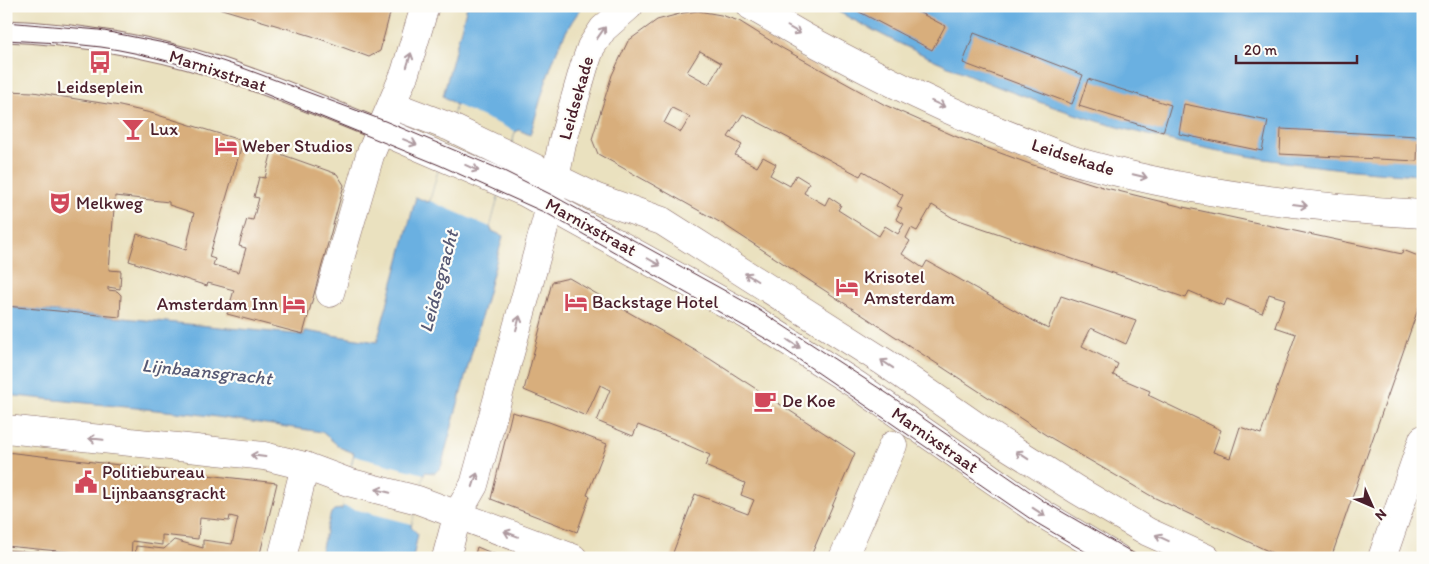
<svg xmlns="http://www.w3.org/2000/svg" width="1429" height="564" viewBox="0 0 1429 564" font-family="Itim,sans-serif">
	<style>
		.water { fill: #6bb0e1; stroke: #5a6886 }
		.pier { fill: #eae1bf }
		.building { fill: #d8ae7c; fill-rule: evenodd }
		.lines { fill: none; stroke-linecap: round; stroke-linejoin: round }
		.service-casing { stroke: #82635f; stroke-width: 23 }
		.pedestrian-casing { stroke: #82635f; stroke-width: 29 }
		.minor-casing { stroke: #82635f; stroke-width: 29 }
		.service { stroke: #fff; stroke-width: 21 }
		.pedestrian { stroke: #fff; stroke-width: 28 }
		.minor { stroke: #fff; stroke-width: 28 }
		.tram { stroke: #4a1f2b; stroke-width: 1 }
		.oneway { stroke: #ae9aa0 }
		.labels { text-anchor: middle; stroke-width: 4.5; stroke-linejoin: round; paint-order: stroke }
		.street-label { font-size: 18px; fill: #4a1f2b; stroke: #fdfcf7 }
		.poi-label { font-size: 18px; fill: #4a1f2b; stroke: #fdfcf7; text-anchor: start }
		.water-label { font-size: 19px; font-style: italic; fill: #575974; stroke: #fdfcf7 }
	</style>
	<rect width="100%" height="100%" fill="#fdfcf7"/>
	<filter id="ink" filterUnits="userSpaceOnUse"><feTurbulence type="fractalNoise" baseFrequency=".02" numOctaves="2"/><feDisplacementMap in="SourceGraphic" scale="10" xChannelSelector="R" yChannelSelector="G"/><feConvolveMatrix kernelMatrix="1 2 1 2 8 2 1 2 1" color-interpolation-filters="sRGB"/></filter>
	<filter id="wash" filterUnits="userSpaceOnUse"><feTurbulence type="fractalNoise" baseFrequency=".0096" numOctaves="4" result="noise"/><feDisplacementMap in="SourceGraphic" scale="20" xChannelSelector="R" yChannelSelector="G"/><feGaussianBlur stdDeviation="1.12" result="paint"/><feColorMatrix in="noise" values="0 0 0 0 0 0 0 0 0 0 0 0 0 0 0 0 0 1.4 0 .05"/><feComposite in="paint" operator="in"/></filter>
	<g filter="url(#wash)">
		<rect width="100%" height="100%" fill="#eae1bf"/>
		<g class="water">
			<path d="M 467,6 L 583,6 C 553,43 544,91 530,135 L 519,130 L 515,132 L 490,227 L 492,231 L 503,236 L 441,467 L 435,473 L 425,472 L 424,474 L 411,527 L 418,534 L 413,558 L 319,558 L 331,513 L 334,510 L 342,509 L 354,453 L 341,448 L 322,432 L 196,414 L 6,395 L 6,307 L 304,335 L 305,331 L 377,342 L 416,197 L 427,202 L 430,201 L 456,105 L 443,96 Z"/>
			<path d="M 828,6 L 1423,6 L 1423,175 C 1205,164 1018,112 828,6 Z"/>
		</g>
		<g class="pier">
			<path d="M 456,105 L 515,131 L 490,227 L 430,201 Z"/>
			<path d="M 354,456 L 424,474 L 412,524 L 342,506 Z"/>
		</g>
		<g id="blocks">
			<g class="building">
				<path d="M 212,6 L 392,6 L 380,51 L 369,57 L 312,36 Z"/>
				<path d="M 848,6 L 907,6 L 945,26 L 932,50 Z"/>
				<path d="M 698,11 L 721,15 L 739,21 L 782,48 L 885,105 L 957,137 L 1030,164 L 1106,188 L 1183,207 L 1402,254 L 1403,250 L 1423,258 L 1423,295 L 1331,558 L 1283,558 L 1153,497 L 1046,435 L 723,224 L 598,154 L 592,139 L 612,75 L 628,41 L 657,20 L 683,13 ZM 700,51 L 721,63 L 709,84 L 687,72 ZM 672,108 L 690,117 L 681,132 L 664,123 ZM 743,114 L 860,176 L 863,171 L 903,195 L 897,206 L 902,208 L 896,219 L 904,224 L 898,234 L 885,226 L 879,236 L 838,210 L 841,205 L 829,197 L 825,205 L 804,193 L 809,183 L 796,175 L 790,186 L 770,175 L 776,164 L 763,157 L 757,167 L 735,155 L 742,145 L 728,137 ZM 932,205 L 953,218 L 1186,298 L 1189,291 L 1224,306 L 1227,299 L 1262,313 L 1269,294 L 1285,299 L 1275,327 L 1296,334 L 1261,434 L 1240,427 L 1230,458 L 1213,452 L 1221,430 L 1148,395 L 1150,391 L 1113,375 L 1118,364 L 1082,346 L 1091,328 L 1126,344 L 1136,321 L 1061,296 L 1048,329 L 927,261 L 923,268 L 902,254 L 910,241 L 906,238 L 911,228 L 917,231 Z"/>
				<path d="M 974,33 L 1083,75 L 1072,104 L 963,63 Z"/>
				<path d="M 1088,79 L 1171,105 L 1163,132 L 1079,106 Z"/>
				<path d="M 6,91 L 33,92 L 120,106 L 151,113 L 243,141 L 209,257 L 215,259 L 213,265 L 239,272 L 246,248 L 239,246 L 247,219 L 253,220 L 259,198 L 254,197 L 259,177 L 265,178 L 272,151 L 337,174 L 344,185 L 303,334 L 227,314 L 234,290 L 208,283 L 207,286 L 129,261 L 137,234 L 186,250 L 194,213 L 169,205 L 169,202 L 115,196 L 109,270 L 121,271 L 120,289 L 108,287 L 108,290 L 117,291 L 121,295 L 120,317 L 6,306 Z"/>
				<path d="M 1184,104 L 1268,121 L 1262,151 L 1179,134 Z"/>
				<path d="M 1281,129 L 1418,136 L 1417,161 L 1280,154 Z"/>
				<path d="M 569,278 L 710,359 L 855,453 L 810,558 L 671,558 L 695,494 L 748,514 L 754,500 L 741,495 L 745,483 L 705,466 L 710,455 L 676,440 L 638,425 L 633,436 L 597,421 L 610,390 L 600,385 L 586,416 L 524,390 L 552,282 Z"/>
				<path d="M 512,412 L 549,422 L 607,444 L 587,495 L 590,496 L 577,532 L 491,499 Z"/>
				<path d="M 6,452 L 277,483 L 259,558 L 135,558 L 136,546 L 164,549 L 174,540 L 203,548 L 203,540 L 232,544 L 238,518 L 230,516 L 229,521 L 200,518 L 198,539 L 162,535 L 162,545 L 132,541 L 131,558 L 6,546 Z"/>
				<path d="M 477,547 L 504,558 L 474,558 Z"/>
				<path d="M 6,550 L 63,554 L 90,558 L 6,558 Z"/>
			</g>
		</g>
	</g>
	<g filter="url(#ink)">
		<use href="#blocks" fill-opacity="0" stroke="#82635f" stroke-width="1"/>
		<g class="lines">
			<defs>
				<path id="service" d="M 6,31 C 76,34 146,45 213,66 C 270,84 325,108 380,130"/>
				<path id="pedestrian" d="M 843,558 L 893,445"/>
				<g id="minor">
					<path d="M 751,6 C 771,17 790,29 810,40 C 881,78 954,115 1029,143 C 1048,150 1067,159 1086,164 C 1196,194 1309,208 1423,214"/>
					<path d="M 392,105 L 450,127 L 597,198 L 662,221 L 884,362 L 982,430 L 1077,490 L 1148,532 L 1206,558"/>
					<path d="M 380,130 L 526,193 L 747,315 L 855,384 L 1041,513 L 1117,558"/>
					<path d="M 330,293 L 370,155 L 405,73 L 425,6"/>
					<path d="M 6,429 L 264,456 L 305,466 L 348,482 L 418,500 L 573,558"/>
					<path d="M 282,558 L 305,466"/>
					<path d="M 446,558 L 458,513 L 474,485 L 548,214 L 562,144 L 584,67 L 591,47 L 603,29 L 629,6"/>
					<path d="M 1382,558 L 1423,439"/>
				</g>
			</defs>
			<use href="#service" class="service-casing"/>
			<use href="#pedestrian" class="pedestrian-casing"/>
			<use href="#minor" class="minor-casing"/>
			<use href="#service" class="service"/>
			<use href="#pedestrian" class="pedestrian"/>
			<use href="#minor" class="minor"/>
			<g class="tram">
				<path d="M 6,22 L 99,30 L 174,45 L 243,68 L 385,121 L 504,171 L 552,195 L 756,308 L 888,394 L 1045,502 L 1142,558"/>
				<path d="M 6,40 C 38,42 70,43 101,47 C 149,54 195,68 241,84 L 439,165 L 548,214 L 782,348 L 1035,522 L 1096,558"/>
			</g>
		</g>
		<defs><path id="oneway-shaft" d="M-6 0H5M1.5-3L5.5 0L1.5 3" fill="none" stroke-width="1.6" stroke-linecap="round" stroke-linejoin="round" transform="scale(1.25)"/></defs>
		<g class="oneway">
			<use href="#oneway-shaft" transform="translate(794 30) rotate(30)"/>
			<use href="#oneway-shaft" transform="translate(601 33) rotate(-55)"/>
			<use href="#oneway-shaft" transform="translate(409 60) rotate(-73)"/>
			<use href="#oneway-shaft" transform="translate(938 104) rotate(24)"/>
			<use href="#oneway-shaft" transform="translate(410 142) rotate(22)"/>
			<use href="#oneway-shaft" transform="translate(472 168) rotate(24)"/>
			<use href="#oneway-shaft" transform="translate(1140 176) rotate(13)"/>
			<use href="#oneway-shaft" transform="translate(1300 205) rotate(7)"/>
			<use href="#oneway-shaft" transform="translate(654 262) rotate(30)"/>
			<use href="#oneway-shaft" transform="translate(751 277) rotate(-148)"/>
			<use href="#oneway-shaft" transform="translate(518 323) rotate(-75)"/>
			<use href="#oneway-shaft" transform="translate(794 344) rotate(33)"/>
			<use href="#oneway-shaft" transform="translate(887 364) rotate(-146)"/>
			<use href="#oneway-shaft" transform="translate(96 439) rotate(-174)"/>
			<use href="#oneway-shaft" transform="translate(1022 455) rotate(-147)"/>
			<use href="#oneway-shaft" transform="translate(258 456) rotate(-173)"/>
			<use href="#oneway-shaft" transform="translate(475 480) rotate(-72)"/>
			<use href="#oneway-shaft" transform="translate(383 491) rotate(-166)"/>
			<use href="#oneway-shaft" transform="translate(1039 512) rotate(33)"/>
			<use href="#oneway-shaft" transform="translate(511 534) rotate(-159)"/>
			<use href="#oneway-shaft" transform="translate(1162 538) rotate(-155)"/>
		</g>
	</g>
	<defs>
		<symbol id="bus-bare" viewBox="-9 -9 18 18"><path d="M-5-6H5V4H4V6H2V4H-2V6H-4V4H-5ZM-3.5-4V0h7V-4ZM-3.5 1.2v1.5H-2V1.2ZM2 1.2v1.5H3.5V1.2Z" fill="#d1495b" stroke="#fdfcf7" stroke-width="2.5" paint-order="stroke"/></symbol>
		<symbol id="bar-bare" viewBox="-9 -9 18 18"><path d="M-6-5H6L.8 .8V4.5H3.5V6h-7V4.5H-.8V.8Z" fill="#d1495b" stroke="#fdfcf7" stroke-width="2.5" paint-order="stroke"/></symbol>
		<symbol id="hotel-bare" viewBox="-9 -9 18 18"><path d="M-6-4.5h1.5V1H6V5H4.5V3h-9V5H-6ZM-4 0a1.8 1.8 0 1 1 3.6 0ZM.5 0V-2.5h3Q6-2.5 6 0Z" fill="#d1495b" stroke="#fdfcf7" stroke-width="2.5" paint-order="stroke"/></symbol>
		<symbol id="theatre-bare" viewBox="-9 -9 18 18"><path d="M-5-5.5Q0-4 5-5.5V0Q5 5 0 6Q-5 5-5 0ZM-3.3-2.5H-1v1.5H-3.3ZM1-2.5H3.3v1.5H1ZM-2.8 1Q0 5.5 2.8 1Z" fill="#d1495b" stroke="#fdfcf7" stroke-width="2.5" paint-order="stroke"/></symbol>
		<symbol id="cafe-bare" viewBox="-9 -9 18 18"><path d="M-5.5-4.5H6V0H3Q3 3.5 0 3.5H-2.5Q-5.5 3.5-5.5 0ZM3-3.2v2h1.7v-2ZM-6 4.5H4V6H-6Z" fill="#d1495b" stroke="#fdfcf7" stroke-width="2.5" paint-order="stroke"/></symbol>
		<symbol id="civic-bare" viewBox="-9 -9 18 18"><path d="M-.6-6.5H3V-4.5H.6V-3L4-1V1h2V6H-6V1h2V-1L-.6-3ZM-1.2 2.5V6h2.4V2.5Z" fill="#d1495b" stroke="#fdfcf7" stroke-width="2.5" paint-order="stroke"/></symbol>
	</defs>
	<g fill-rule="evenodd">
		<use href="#bus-bare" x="84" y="46" width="32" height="32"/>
		<use href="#bar-bare" x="117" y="113" width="32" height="32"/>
		<use href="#hotel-bare" x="210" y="130" width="32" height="32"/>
		<use href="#theatre-bare" x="44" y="187" width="32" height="32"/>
		<use href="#hotel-bare" x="831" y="271" width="32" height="32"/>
		<use href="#hotel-bare" x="560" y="286" width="32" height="32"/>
		<use href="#hotel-bare" x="278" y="288" width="32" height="32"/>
		<use href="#cafe-bare" x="749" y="385" width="32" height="32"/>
		<use href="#civic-bare" x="70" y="466" width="32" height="32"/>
	</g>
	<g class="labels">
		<g class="street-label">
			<text transform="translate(218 71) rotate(18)" y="6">Marnixstraat</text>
			<text transform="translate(576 98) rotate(-74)" y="6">Leidsekade</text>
			<text transform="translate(1073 157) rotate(18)" y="6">Leidsekade</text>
			<text transform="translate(591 227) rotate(29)" y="6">Marnixstraat</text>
			<text transform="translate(935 440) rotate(35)" y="6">Marnixstraat</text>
		</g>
		<g class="poi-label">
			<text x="100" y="93" text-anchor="middle">Leidseplein</text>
			<text x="150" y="135">Lux</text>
			<text x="242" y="152">Weber Studios</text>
			<text x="76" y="209">Melkweg</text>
			<text x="864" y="283">Krisotel<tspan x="864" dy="21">Amsterdam</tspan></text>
			<text x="592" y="308">Backstage Hotel</text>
			<text x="278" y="310" text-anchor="end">Amsterdam Inn</text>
			<text x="782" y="407">De Koe</text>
			<text x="102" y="478">Politiebureau<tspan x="102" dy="21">Lijnbaansgracht</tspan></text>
		</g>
		<g class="water-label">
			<text transform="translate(438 281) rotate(-75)" y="7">Leidsegracht</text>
			<text transform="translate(207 371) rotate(6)" y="7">Lijnbaansgracht</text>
		</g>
	</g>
	<rect width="1429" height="564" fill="none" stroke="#fdfcf7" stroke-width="25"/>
	<g transform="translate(1372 506) rotate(135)" stroke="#fdfcf7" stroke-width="4" paint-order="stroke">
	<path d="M0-4L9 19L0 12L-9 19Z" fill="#4a1f2b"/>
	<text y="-8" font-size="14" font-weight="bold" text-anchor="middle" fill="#4a1f2b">N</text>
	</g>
	<path d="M1236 55v8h121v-8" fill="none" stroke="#4a1f2b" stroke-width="2.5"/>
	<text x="1244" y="55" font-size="15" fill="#4a1f2b" stroke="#fdfcf7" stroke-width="4" paint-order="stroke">20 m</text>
</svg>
